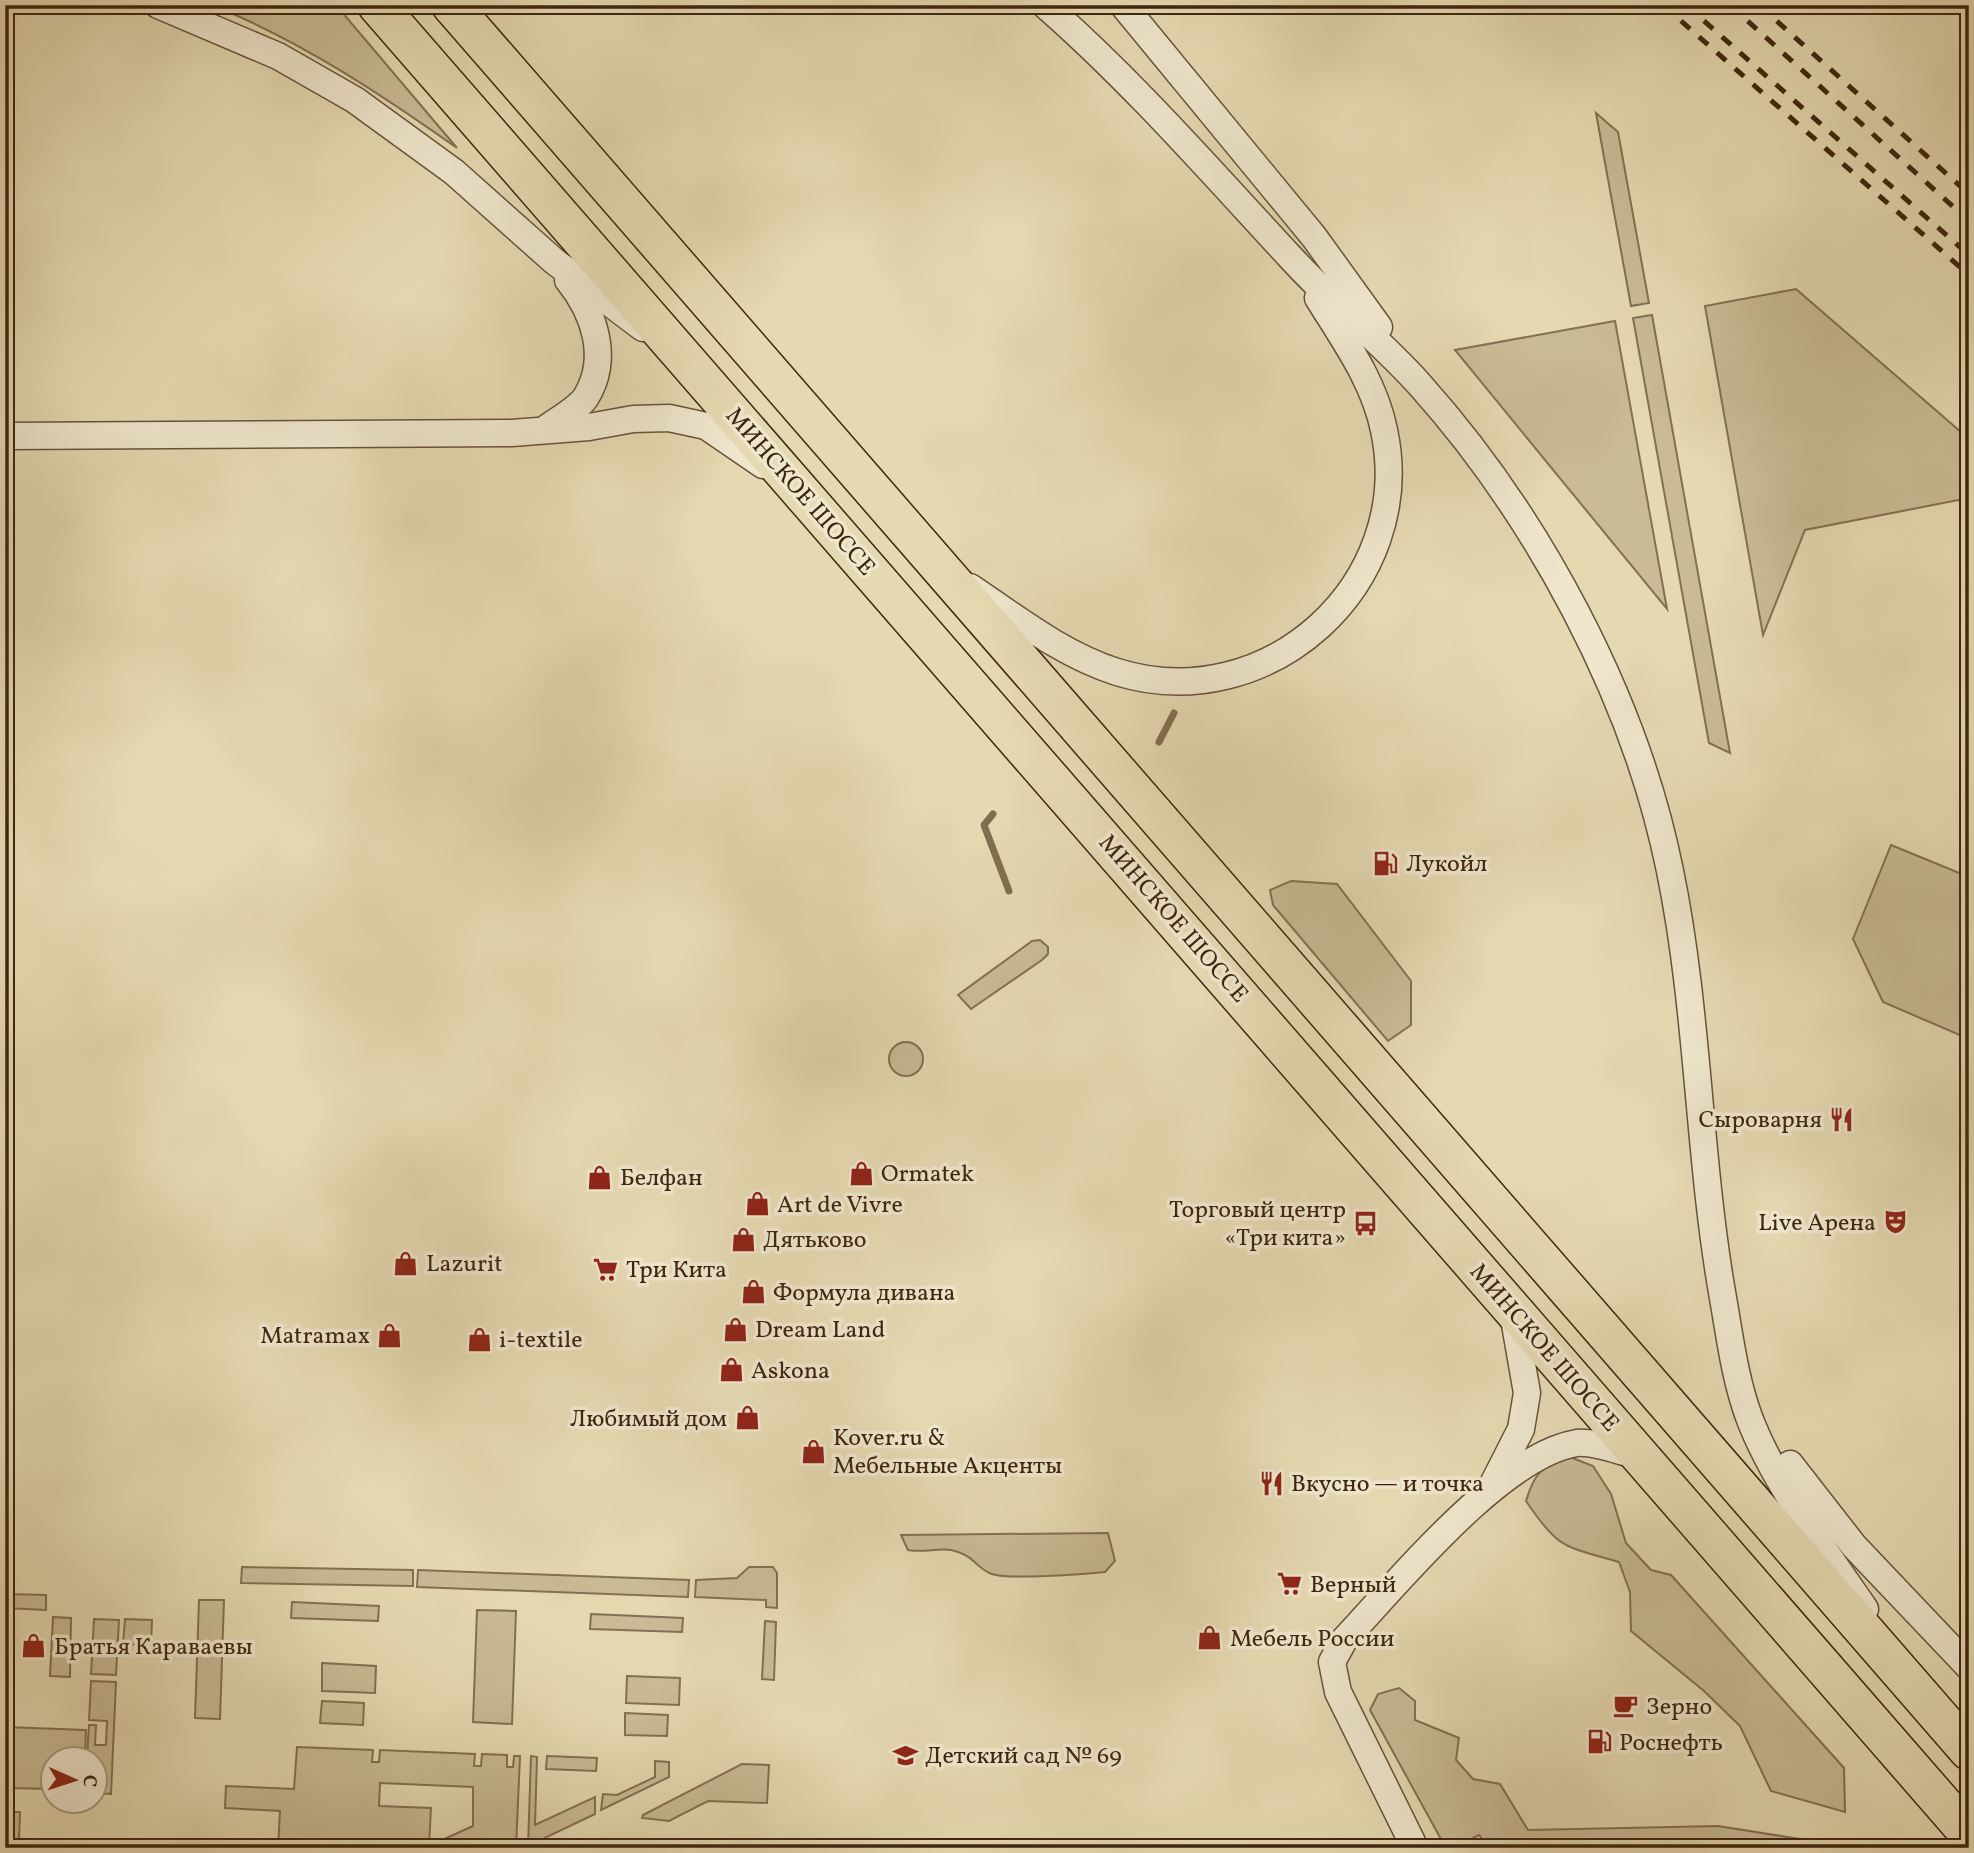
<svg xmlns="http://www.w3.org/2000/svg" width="1974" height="1853" viewBox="0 0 1974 1853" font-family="Vollkorn,serif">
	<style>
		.green { fill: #c9bb96; stroke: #847053; stroke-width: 2; fill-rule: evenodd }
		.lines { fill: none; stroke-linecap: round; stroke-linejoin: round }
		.stream { stroke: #816d50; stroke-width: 7 }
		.street-casing { stroke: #685338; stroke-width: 29 }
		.highway-casing { stroke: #3f2610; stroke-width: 41 }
		.street { stroke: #eee6cd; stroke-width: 26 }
		.highway { stroke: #e5d9b2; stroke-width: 38 }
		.rail { stroke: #3f2610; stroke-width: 5; stroke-dasharray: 12 12; stroke-linecap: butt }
		.labels { text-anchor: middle; stroke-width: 7; stroke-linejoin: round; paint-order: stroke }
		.street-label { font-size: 24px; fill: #3f2610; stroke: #eee6cd }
		.poi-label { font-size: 24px; fill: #3f2610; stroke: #eee6cd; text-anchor: start }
	</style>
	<rect width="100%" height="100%" fill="#e5d9b2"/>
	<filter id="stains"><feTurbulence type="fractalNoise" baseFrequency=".00286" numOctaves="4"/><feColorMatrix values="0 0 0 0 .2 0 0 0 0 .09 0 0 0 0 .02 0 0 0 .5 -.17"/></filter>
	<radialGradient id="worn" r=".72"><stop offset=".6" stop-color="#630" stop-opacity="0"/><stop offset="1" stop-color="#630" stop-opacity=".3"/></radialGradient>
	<g class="green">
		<path d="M 212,5 L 336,5 L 457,148 C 379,93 301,41 212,5 Z"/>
		<path d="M 1596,113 L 1618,132 L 1649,303 L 1631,306 Z"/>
		<path d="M 1796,289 L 1969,439 L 1969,498 L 1805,530 L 1763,635 L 1705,306 Z"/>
		<path d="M 1652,315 L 1730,753 L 1709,743 L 1633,318 Z"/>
		<path d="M 1615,321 L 1667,609 L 1455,350 Z"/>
		<path d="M 1891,845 L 1969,877 L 1969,1039 L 1883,1002 L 1853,939 Z"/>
		<path d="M 1291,881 L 1337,884 L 1411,981 L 1411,1025 L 1388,1041 L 1273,905 L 1270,890 Z"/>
		<path d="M 1040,940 L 1048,947 L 1048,954 L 1042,960 L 971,1009 L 958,995 L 1032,941 Z"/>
		<circle cx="906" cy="1059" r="17"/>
		<path d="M 1570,1457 L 1593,1466 L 1611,1494 L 1626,1543 L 1651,1570 L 1671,1575 L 1844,1768 L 1845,1812 L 1771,1791 L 1740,1726 L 1704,1691 L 1631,1631 L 1630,1592 L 1619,1562 C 1564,1546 1559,1550 1526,1501 C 1535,1471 1541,1468 1570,1457 Z"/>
		<path d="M 1108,1533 L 1115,1561 L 1105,1572 C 1086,1574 1007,1580 992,1574 C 977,1569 973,1554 951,1550 C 937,1548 923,1553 908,1550 L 901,1535 Z"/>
		<path d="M 242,1567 L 413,1570 L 413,1586 L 241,1583 Z"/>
		<path d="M 749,1567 L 773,1567 L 777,1573 L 777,1608 L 766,1607 L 766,1600 L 695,1597 L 696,1580 L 737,1578 Z"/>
		<path d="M 418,1570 L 689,1580 L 688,1597 L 417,1587 Z"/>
		<path d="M 5,1594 L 46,1595 L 46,1610 L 5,1608 Z"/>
		<path d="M 199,1600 L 224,1600 L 220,1719 L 195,1718 Z"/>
		<path d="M 292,1602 L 379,1606 L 378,1621 L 291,1618 Z"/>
		<path d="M 477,1610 L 516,1611 L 512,1724 L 473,1722 Z"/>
		<path d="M 591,1614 L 683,1618 L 682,1632 L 590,1629 Z"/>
		<path d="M 53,1617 L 71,1618 L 70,1677 L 50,1676 Z"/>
		<path d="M 94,1619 L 119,1620 L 116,1675 L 91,1674 Z"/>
		<path d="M 125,1619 L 152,1620 L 151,1644 L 123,1645 Z"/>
		<path d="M 765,1621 L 776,1622 L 774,1680 L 762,1679 Z"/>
		<path d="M 322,1663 L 376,1666 L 375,1693 L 322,1691 Z"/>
		<path d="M 627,1676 L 680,1678 L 679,1705 L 626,1703 Z"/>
		<path d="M 91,1681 L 116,1682 L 111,1794 L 95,1793 L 94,1758 L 87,1758 L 89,1725 L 96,1725 L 95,1745 L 106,1745 L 107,1721 L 89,1720 Z"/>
		<path d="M 1399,1688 L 1415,1701 L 1415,1720 L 1459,1738 L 1456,1760 L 1473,1779 L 1500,1784 L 1528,1830 L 1718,1826 L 1856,1848 L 1489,1848 L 1479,1835 L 1463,1843 L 1442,1841 L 1370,1710 L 1378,1694 Z"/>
		<path d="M 322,1701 L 364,1703 L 363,1725 L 320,1723 Z"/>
		<path d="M 625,1713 L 668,1715 L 667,1736 L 625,1735 Z"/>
		<path d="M 5,1727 L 86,1730 L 85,1758 L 52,1758 L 52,1789 L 5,1788 Z"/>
		<path d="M 297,1747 L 373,1750 L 372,1762 L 379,1762 L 380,1750 L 475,1754 L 474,1766 L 481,1766 L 482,1754 L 507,1755 L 507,1767 L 513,1767 L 514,1756 L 520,1756 L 516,1848 L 278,1848 L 280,1811 L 225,1808 L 226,1786 L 294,1789 ZM 380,1783 L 473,1787 L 473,1826 L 429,1846 L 431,1808 L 379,1806 Z"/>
		<path d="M 531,1756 L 537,1757 L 535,1825 L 595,1797 L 595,1814 L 528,1846 Z"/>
		<path d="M 547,1756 L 597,1758 L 596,1771 L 546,1769 Z"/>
		<path d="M 655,1761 L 669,1762 L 669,1777 L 601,1810 L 603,1794 L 617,1795 L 655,1777 Z"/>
		<path d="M 742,1764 L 769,1765 L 767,1803 L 708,1801 L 669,1821 L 642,1818 L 643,1815 Z"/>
		<path d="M 5,1812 L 20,1812 L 19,1839 L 5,1839 Z"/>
	</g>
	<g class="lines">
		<g class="stream">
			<path d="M 1159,742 L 1174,713"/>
			<path d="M 993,814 L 984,825 L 1009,891"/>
		</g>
		<defs>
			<g id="street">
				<path d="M 158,5 L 278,56 L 355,100 L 454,172 L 554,261 L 643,328"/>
				<path d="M 1045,5 C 1135,84 1212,173 1293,260 C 1333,304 1381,341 1420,385 C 1538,517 1635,697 1670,871 C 1699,1012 1698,1157 1723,1298 C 1730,1338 1735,1379 1749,1417 C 1773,1481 1826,1552 1865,1609"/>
				<path d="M 1123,5 L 1314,237 L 1379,327"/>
				<path d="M 547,428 C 559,419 578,409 586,397 C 610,358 594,312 568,280"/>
				<path d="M 5,436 L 512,433 L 589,427 L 633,419 L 669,418 L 706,426 L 763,465"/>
				<path d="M 970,587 C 1016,618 1063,655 1117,672 C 1267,719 1417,584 1384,430 C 1374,381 1344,340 1318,298"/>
				<path d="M 1790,1464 L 1854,1546 L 1969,1667"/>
				<path d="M 1492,1486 L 1521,1429 L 1527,1393 L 1513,1313"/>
				<path d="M 1415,1848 L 1338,1692 L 1332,1662 L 1344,1640 C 1397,1584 1501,1455 1577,1443 C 1594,1441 1621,1452 1639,1456"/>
			</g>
			<g id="highway">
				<path d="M 377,5 L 1969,1834"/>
				<path d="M 451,5 L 1969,1751"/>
			</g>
		</defs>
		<use href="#street" class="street-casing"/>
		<use href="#highway" class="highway-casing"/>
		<use href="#street" class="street"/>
		<use href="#highway" class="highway"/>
		<g class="rail">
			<path d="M 1663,5 L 1969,275"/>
			<path d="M 1686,5 L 1969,255"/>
			<path d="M 1730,5 L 1969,221"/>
			<path d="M 1759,5 L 1969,194"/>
		</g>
	</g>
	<defs>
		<symbol id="fuel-bare" viewBox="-9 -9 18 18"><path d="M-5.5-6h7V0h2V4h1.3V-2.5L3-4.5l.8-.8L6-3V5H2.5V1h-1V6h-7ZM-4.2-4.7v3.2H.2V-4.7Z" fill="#8f2418" stroke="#eee6cd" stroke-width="2.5" paint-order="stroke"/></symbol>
		<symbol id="restaurant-bare" viewBox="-9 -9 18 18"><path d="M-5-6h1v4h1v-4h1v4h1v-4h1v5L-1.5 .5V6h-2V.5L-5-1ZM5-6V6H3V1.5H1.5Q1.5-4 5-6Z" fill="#8f2418" stroke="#eee6cd" stroke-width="2.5" paint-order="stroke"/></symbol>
		<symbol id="shop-bare" viewBox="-9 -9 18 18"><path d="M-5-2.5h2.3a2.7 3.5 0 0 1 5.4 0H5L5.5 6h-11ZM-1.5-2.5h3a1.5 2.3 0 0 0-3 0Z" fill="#8f2418" stroke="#eee6cd" stroke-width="2.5" paint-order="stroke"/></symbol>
		<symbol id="theatre-bare" viewBox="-9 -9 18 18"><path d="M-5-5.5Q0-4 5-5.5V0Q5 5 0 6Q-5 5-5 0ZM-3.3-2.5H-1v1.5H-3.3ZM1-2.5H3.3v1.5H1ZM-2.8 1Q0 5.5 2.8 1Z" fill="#8f2418" stroke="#eee6cd" stroke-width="2.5" paint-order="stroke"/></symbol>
		<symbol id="bus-bare" viewBox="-9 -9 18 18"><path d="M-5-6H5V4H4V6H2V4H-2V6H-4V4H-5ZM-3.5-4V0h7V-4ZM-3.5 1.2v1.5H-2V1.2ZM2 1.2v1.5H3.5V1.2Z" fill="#8f2418" stroke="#eee6cd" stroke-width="2.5" paint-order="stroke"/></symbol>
		<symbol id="supermarket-bare" viewBox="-9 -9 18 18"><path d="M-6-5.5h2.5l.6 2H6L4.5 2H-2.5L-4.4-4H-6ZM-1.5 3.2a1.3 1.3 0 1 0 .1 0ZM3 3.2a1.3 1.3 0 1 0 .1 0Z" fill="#8f2418" stroke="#eee6cd" stroke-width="2.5" paint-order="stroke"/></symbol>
		<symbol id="cafe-bare" viewBox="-9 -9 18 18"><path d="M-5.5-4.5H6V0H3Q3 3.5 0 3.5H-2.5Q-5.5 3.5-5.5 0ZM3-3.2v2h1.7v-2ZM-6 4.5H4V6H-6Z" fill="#8f2418" stroke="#eee6cd" stroke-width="2.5" paint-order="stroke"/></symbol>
		<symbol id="school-bare" viewBox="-9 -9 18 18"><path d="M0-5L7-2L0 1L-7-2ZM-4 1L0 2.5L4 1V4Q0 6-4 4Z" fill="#8f2418" stroke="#eee6cd" stroke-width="2.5" paint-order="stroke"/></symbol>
	</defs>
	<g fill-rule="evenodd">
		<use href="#fuel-bare" x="1368" y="846" width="35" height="35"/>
		<use href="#restaurant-bare" x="1824" y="1102" width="35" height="35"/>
		<use href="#shop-bare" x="844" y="1156" width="35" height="35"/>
		<use href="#shop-bare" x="582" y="1160" width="35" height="35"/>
		<use href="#shop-bare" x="740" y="1186" width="35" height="35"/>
		<use href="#theatre-bare" x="1878" y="1204" width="35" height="35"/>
		<use href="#bus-bare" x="1348" y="1206" width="35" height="35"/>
		<use href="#shop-bare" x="726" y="1222" width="35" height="35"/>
		<use href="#shop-bare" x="388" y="1246" width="35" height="35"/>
		<use href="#supermarket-bare" x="588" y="1252" width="35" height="35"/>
		<use href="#shop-bare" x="736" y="1274" width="35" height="35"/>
		<use href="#shop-bare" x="718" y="1312" width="35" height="35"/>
		<use href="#shop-bare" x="372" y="1318" width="35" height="35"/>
		<use href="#shop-bare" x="462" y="1322" width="35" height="35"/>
		<use href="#shop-bare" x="714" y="1352" width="35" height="35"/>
		<use href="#shop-bare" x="730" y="1400" width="35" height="35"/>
		<use href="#shop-bare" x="796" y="1434" width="35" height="35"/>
		<use href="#restaurant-bare" x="1254" y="1466" width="35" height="35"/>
		<use href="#supermarket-bare" x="1272" y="1566" width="35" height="35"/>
		<use href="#shop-bare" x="1192" y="1620" width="35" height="35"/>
		<use href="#shop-bare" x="16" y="1628" width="35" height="35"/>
		<use href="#cafe-bare" x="1608" y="1688" width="35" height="35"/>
		<use href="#fuel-bare" x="1582" y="1724" width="35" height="35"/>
		<use href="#school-bare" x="888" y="1738" width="35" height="35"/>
	</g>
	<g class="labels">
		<g class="street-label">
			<text transform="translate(801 491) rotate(49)" y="8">МИНСКОЕ ШОССЕ</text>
			<text transform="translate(1174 918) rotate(49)" y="8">МИНСКОЕ ШОССЕ</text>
			<text transform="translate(1545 1347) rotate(49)" y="8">МИНСКОЕ ШОССЕ</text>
		</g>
		<g class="poi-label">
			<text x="1406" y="871">Лукойл</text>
			<text x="1822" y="1127" text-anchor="end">Сыроварня</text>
			<text x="881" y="1181">Ormatek</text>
			<text x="620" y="1185">Белфан</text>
			<text x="777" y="1212">Art de Vivre</text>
			<text x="1346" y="1217" text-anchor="end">Торговый центр<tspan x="1346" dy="28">«Три кита»</tspan></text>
			<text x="1876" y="1230" text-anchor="end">Live Арена</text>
			<text x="763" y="1247">Дятьково</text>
			<text x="426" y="1271">Lazurit</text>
			<text x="626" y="1277">Три Кита</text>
			<text x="773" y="1300">Формула дивана</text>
			<text x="755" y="1337">Dream Land</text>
			<text x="370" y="1343" text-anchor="end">Matramax</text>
			<text x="499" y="1347">i-textile</text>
			<text x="751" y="1378">Askona</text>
			<text x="727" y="1426" text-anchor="end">Любимый дом</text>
			<text x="833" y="1445">Kover.ru &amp;<tspan x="833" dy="28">Мебельные Акценты</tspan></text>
			<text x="1291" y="1491">Вкусно — и точка</text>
			<text x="1310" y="1592">Верный</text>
			<text x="1230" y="1646">Мебель России</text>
			<text x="54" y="1654">Братья Караваевы</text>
			<text x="1646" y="1714">Зерно</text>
			<text x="1619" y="1750">Роснефть</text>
			<text x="925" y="1763">Детский сад № 69</text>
		</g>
	</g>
	<rect width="1974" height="1853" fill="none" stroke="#e5d9b2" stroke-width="28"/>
	<rect x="7" y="7" width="1960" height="1839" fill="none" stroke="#3f2610" stroke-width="3.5"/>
	<rect x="14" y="14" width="1946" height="1825" fill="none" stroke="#3f2610" stroke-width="2"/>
	<g transform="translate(74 1780) rotate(93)"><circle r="33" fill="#eee6cd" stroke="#a89981" stroke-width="2"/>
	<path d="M0-5L12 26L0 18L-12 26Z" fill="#8f2418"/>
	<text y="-10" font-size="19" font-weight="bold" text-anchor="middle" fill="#3f2610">С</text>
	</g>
	<rect width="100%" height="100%" filter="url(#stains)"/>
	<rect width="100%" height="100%" fill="url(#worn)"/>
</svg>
